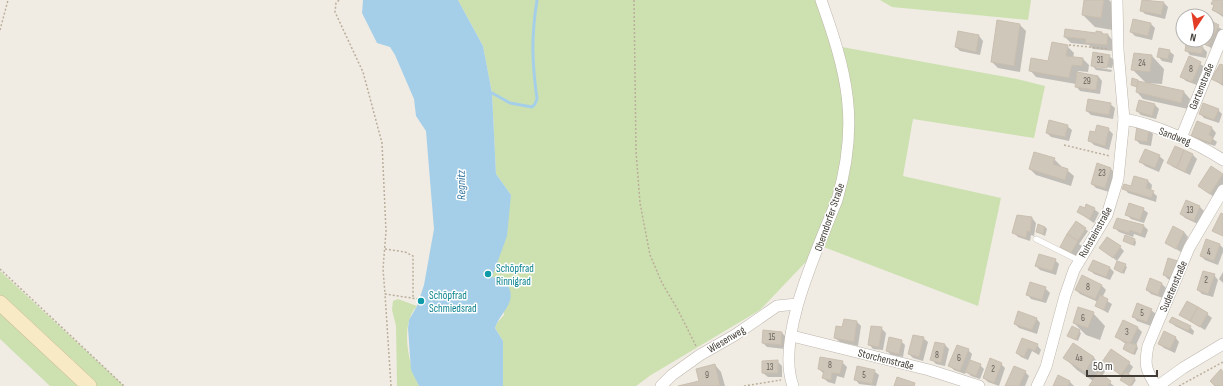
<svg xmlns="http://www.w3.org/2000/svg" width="1223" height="386" viewBox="0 0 1223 386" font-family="'Sofia Sans Condensed',sans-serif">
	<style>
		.green { fill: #cde1b0 }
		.water { fill: #a5cfe8 }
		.shadow { fill: #0003 }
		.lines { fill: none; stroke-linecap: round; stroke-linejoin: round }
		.stream { stroke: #a5cfe8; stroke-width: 3 }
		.building { fill: #d0c7bb; stroke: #cabfaf }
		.lane-casing { stroke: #bdb6ab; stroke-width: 6 }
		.street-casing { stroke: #bdb6ab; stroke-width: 12 }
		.secondary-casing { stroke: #ccbc97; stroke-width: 16 }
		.path { stroke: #bbae9a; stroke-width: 1.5; stroke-dasharray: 2 2; stroke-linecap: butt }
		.lane { stroke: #fff; stroke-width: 5.5 }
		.street { stroke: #fff; stroke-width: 11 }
		.secondary { stroke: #f8eac5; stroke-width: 15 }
		.culture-dot { fill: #0f9aa8; stroke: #fff; stroke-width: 1.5 }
		.labels { text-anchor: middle; stroke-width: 3; stroke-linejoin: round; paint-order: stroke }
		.number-label { font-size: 9px; fill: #655f56 }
		.street-label { font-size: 11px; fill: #413c35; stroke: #fff }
		.culture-label { font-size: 11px; fill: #0d838f; stroke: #fff; text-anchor: start }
		.water-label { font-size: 12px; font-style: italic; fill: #3a79a1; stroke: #fff }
	</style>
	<rect width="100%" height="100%" fill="#f0ece4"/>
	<g class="green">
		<path d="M 458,0 L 822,0 L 842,47 L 1017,79 L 1045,86 L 1034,138 L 913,119 L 903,176 L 1001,198 L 978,306 L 821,246 L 760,310 L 651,375 L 636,386 L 503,386 L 503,341 L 495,328 L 497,323 L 504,315 L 499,277 L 492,277 L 511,195 L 496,174 L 492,93 L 483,46 Z"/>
		<path d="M 880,0 L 1031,0 L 1028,20 L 892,7 Z"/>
		<path d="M 0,271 L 124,386 L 50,386 L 0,339 Z"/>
		<path d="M 398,299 L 417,306 C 399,325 409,365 419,386 L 397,386 L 396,326 L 392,310 L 393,301 Z"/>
	</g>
	<path class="water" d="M 363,0 L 458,0 L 483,46 L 492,93 L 496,174 L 511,195 L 507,236 L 492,277 L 504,279 C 521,301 501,310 495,328 L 503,341 L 503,386 L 419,386 L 411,370 L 408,328 L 409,320 L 417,306 L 424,285 L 434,229 L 426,131 L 416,116 L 414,99 L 395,55 L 390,47 L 377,43 L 362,13 Z"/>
	<g class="shadow">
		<path d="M 1085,0 L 1109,0 L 1116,7 L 1113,30 L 1095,27 L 1083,15 Z"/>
		<path d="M 1143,0 L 1163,2 L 1168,7 L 1165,19 L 1145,14 L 1141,10 Z"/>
		<path d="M 1214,0 L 1223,0 L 1223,17 L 1213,10 L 1215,6 Z"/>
		<path d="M 1207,20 L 1223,30 L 1213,49 L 1197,40 L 1207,40 Z"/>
		<path d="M 1151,24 L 1155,28 L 1152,40 L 1135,36 L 1131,32 Z"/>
		<path d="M 1020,25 L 1026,31 L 1020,72 L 998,68 L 992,62 Z"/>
		<path d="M 1101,33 L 1108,35 L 1114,42 L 1113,51 L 1093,49 L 1089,45 L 1071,43 L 1065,37 Z"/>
		<path d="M 979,36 L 983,41 L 980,55 L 960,51 L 956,47 Z"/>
		<path d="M 1067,46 L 1074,53 L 1073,58 L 1083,59 L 1089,65 L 1088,72 L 1078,71 L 1078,73 L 1098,76 L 1102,81 L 1100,94 L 1080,91 L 1076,86 L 1076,84 L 1036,77 L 1030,70 L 1049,62 Z"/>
		<path d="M 1203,48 L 1207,52 L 1206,58 L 1190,55 L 1186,50 Z"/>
		<path d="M 1169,51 L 1174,55 L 1172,63 L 1162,61 L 1158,56 Z"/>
		<path d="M 1134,54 L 1152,56 L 1164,69 L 1162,84 L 1146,83 L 1133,70 Z"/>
		<path d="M 1109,56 L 1114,60 L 1112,68 L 1095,65 L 1095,67 L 1112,70 L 1111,72 L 1096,70 L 1092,65 Z"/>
		<path d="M 1190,58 L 1205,67 L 1197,85 L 1186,81 L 1181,76 Z"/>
		<path d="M 1220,65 L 1223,67 L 1223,86 L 1213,79 Z"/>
		<path d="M 1133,80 L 1184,92 L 1190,99 L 1188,109 L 1143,99 L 1137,92 L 1138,88 L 1132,85 Z"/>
		<path d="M 1110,104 L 1115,108 L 1113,119 L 1091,115 L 1087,111 Z"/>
		<path d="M 1155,105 L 1159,109 L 1156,119 L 1141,115 L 1137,111 Z"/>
		<path d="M 1218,110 L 1222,114 L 1219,123 L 1204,118 L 1200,113 Z"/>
		<path d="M 1067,126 L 1072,130 L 1069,141 L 1051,137 L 1047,133 Z"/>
		<path d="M 1212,128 L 1216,133 L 1213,139 L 1217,142 L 1215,146 L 1196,140 L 1192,136 Z"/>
		<path d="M 1108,129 L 1113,134 L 1109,150 L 1094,145 L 1089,140 L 1096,133 Z"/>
		<path d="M 1149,130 L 1153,134 L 1151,146 L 1140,144 L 1136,140 Z"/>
		<path d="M 1176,147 L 1193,155 L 1197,159 L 1190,175 L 1173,167 L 1169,163 Z"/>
		<path d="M 1159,156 L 1164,160 L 1159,172 L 1145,166 L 1141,162 Z"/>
		<path d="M 1054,159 L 1061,166 L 1060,168 L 1067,170 L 1074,176 L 1071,186 L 1036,175 L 1030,169 Z"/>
		<path d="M 1211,167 L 1223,175 L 1223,184 L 1214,197 L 1199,186 Z"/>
		<path d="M 1111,169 L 1115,173 L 1109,192 L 1096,188 L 1092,184 Z"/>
		<path d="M 1135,177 L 1148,181 L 1152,185 L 1151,191 L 1157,196 L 1156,202 L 1128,193 L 1124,188 L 1132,187 Z"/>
		<path d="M 1187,201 L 1200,207 L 1204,211 L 1198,224 L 1185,218 L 1181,214 Z"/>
		<path d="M 1085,209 L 1094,209 L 1099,213 L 1094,223 L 1078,212 Z"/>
		<path d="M 1143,209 L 1148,213 L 1144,223 L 1131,219 L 1126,214 Z"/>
		<path d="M 1017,216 L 1032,218 L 1036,223 L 1034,236 L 1031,235 L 1030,241 L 1018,237 L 1014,233 Z"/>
		<path d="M 1117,219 L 1144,226 L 1148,230 L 1145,238 L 1134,234 L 1133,237 L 1119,232 L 1114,227 Z"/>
		<path d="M 1076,223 L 1088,231 L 1079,244 L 1082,246 L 1075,257 L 1061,247 Z"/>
		<path d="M 1045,227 L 1047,229 L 1045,236 L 1037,232 Z"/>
		<path d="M 1184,232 L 1188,237 L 1181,252 L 1166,243 Z"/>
		<path d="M 1135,240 L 1136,242 L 1135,246 L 1124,241 Z"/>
		<path d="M 1220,245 L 1223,248 L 1223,252 L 1218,265 L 1205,260 L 1201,256 Z"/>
		<path d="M 1120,247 L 1124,251 L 1117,261 L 1101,248 Z"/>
		<path d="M 1169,259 L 1176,282 L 1168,279 L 1164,275 Z"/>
		<path d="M 1055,260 L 1059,264 L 1056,275 L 1040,270 L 1036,266 Z"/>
		<path d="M 1125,265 L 1127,267 L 1124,274 L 1115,269 Z"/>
		<path d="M 1109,267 L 1114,272 L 1110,280 L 1094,274 L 1090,270 Z"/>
		<path d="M 1223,272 L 1223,283 L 1219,279 Z"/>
		<path d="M 1214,275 L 1218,280 L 1213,297 L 1202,294 L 1198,290 Z"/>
		<path d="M 1151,280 L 1162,284 L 1166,288 L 1163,298 L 1151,294 L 1147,290 Z"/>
		<path d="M 1102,286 L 1106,290 L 1102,298 L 1112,304 L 1108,313 L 1096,306 L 1098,302 L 1080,294 L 1076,290 Z"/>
		<path d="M 1045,288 L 1050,293 L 1046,303 L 1031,299 L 1027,294 Z"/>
		<path d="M 1151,310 L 1156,314 L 1151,326 L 1137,321 L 1133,316 Z"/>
		<path d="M 1093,313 L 1105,326 L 1100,340 L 1086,335 L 1074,323 Z"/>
		<path d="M 1207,314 L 1212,318 L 1205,330 L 1180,315 Z"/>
		<path d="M 1036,318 L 1040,323 L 1037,334 L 1019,328 L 1015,324 Z"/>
		<path d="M 857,322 L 861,326 L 858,346 L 840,342 L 835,338 L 843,328 Z"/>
		<path d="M 1171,322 L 1190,327 L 1194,331 L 1193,335 L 1175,326 Z"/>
		<path d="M 881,328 L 886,333 L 883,350 L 873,349 L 869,344 Z"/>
		<path d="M 1138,328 L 1142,332 L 1136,345 L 1138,348 L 1135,355 L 1126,351 L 1124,349 L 1126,344 L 1116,337 Z"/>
		<path d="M 1079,331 L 1081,333 L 1078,341 L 1068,336 Z"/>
		<path d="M 782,333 L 786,337 L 785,349 L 767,347 L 763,343 Z"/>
		<path d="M 1175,337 L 1179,342 L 1175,353 L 1164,348 L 1159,344 Z"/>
		<path d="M 923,338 L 928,342 L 923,361 L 913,358 L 909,354 Z"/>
		<path d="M 1023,339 L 1037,345 L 1041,350 L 1039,355 L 1032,351 L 1028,360 L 1021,357 L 1017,353 Z"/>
		<path d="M 901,341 L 905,345 L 903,357 L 891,355 L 887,351 Z"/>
		<path d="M 945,345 L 949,349 L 945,366 L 936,364 L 932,360 Z"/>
		<path d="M 1073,345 L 1094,358 L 1106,370 L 1102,376 L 1114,386 L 1090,386 L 1093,381 L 1077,370 L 1065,358 Z"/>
		<path d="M 968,350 L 972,354 L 970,361 L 980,365 L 984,369 L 980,379 L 971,376 L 966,371 L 965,374 L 954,370 L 950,366 Z"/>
		<path d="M 777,361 L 782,366 L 782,377 L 768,377 L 763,373 Z"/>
		<path d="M 842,362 L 847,367 L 844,378 L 837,376 L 835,384 L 828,382 L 823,378 L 824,374 L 819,369 Z"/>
		<path d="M 1103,362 L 1129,363 L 1133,367 L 1128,375 L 1136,380 L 1132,386 L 1123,381 L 1123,377 Z"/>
		<path d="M 1001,364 L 1005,368 L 999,386 L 988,382 L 984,378 Z"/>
		<path d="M 715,365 L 721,372 L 725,386 L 681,386 L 700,382 Z"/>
		<path d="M 874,371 L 879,375 L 876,386 L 859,384 L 855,379 Z"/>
		<path d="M 1025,372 L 1029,376 L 1025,386 L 1006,386 Z"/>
		<path d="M 1070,382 L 1074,386 L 1054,386 Z"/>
	</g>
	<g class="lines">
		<path class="stream" d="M 492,93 L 510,103 L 532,107 L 535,104 L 537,99 C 532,62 531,38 537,0"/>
	</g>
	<g class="building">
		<path d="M 1084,0 L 1104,0 L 1101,18 L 1082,15 Z"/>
		<path d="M 1142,0 L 1164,2 L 1161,15 L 1140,11 Z"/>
		<path d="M 1213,0 L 1223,0 L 1223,15 L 1212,10 L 1214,5 L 1211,4 Z"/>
		<path d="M 1133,19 L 1151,23 L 1148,36 L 1130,32 Z"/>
		<path d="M 1207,19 L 1219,25 L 1214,35 L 1207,32 Z"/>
		<path d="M 997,20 L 1020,24 L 1014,66 L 991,62 Z"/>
		<path d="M 1065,29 L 1096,33 L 1096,31 L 1102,32 L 1102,34 L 1108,34 L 1107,45 L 1085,43 L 1086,39 L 1064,37 Z"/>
		<path d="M 958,31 L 979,35 L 976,52 L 955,47 Z"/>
		<path d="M 1207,32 L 1214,35 L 1208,46 L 1197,40 L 1207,40 Z"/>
		<path d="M 1052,42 L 1068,45 L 1066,56 L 1083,58 L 1082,66 L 1072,65 L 1069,78 L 1029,71 L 1031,58 L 1048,61 Z"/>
		<path d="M 1186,44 L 1203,47 L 1202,54 L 1185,51 Z"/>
		<path d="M 1159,48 L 1170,50 L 1168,59 L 1157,57 Z"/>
		<path d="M 1093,52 L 1110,55 L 1107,68 L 1091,66 Z"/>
		<path d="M 1134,53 L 1152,55 L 1150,72 L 1131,70 Z"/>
		<path d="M 1189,56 L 1201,62 L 1192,82 L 1180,77 Z"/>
		<path d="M 1220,64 L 1223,65 L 1222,84 L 1211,79 Z"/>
		<path d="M 1077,72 L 1098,76 L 1096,90 L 1075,87 Z"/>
		<path d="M 1132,78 L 1138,80 L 1137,87 L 1131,85 Z"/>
		<path d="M 1138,81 L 1184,91 L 1181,103 L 1136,92 Z"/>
		<path d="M 1088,99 L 1111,103 L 1109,115 L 1086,111 Z"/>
		<path d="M 1139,100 L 1155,104 L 1152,116 L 1136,111 Z"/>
		<path d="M 1203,103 L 1219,109 L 1214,120 L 1199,114 Z"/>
		<path d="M 1049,120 L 1068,125 L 1065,137 L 1046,133 Z"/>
		<path d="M 1197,121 L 1212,127 L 1209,135 L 1213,137 L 1211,143 L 1191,136 Z"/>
		<path d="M 1097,125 L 1109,128 L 1105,146 L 1088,141 L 1090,131 L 1095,132 Z"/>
		<path d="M 1137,126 L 1149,129 L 1147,142 L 1135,140 Z"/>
		<path d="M 1175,146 L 1184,150 L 1177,168 L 1167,163 Z"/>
		<path d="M 1145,149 L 1160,155 L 1155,168 L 1139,162 Z"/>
		<path d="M 1184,150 L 1193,154 L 1185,172 L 1177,168 Z"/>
		<path d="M 1034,152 L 1055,158 L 1053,164 L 1068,169 L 1065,180 L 1029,169 Z"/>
		<path d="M 1097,163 L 1111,168 L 1105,188 L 1091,184 Z"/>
		<path d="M 1211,166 L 1223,174 L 1210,194 L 1198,186 Z"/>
		<path d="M 1134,176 L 1148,180 L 1146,188 L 1154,191 L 1151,198 L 1122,189 L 1124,184 L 1131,186 Z"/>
		<path d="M 1186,200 L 1200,206 L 1194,221 L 1180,214 Z"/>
		<path d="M 1129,203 L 1144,208 L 1140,220 L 1125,215 Z"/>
		<path d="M 1086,204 L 1095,208 L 1090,219 L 1077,212 L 1080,206 L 1085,208 Z"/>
		<path d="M 1221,213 L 1223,214 L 1223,236 L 1212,231 Z"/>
		<path d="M 1017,215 L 1032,217 L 1030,232 L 1027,231 L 1026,238 L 1012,233 Z"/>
		<path d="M 1117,218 L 1144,225 L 1141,234 L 1130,230 L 1129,233 L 1113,228 Z"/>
		<path d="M 1076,221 L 1086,228 L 1078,241 L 1067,234 Z"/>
		<path d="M 1038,224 L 1045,227 L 1043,234 L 1036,232 Z"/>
		<path d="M 1173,226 L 1184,232 L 1176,249 L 1165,243 Z"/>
		<path d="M 1067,234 L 1078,241 L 1071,253 L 1060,247 Z"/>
		<path d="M 1125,235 L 1135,239 L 1133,245 L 1123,241 Z"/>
		<path d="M 1107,237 L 1121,246 L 1113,258 L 1099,248 Z"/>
		<path d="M 1206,239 L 1220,244 L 1214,261 L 1200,256 Z"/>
		<path d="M 1039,254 L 1056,259 L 1052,271 L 1035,266 Z"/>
		<path d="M 1168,258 L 1178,261 L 1172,278 L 1163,275 Z"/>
		<path d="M 1093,260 L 1110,267 L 1106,277 L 1088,270 Z"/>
		<path d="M 1117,261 L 1126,264 L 1122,273 L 1114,269 Z"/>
		<path d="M 1203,271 L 1215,274 L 1208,294 L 1197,290 Z"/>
		<path d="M 1082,275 L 1102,285 L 1095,299 L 1075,290 Z"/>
		<path d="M 1150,278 L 1162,283 L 1158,295 L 1146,290 Z"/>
		<path d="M 1030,282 L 1046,287 L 1042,300 L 1026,295 Z"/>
		<path d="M 1100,295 L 1108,299 L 1104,310 L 1095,306 Z"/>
		<path d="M 1187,301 L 1198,307 L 1190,321 L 1179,315 Z"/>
		<path d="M 1137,303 L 1152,309 L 1147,322 L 1132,317 Z"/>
		<path d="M 1078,307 L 1094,312 L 1088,328 L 1073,323 Z"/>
		<path d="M 1198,307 L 1208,313 L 1200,327 L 1190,321 Z"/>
		<path d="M 1018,311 L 1037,318 L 1032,330 L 1014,324 Z"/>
		<path d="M 1172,317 L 1191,326 L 1188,331 L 1169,322 Z"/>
		<path d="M 844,319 L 857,321 L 854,342 L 834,338 L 836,326 L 842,327 Z"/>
		<path d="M 1123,320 L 1138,327 L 1130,344 L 1115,337 Z"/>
		<path d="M 871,326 L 882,327 L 879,347 L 868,345 Z"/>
		<path d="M 1072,326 L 1080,330 L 1076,340 L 1067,336 Z"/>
		<path d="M 763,330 L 782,332 L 781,345 L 762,343 Z"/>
		<path d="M 1164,331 L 1176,337 L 1170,349 L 1158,344 Z"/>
		<path d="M 913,335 L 924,337 L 919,357 L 908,354 Z"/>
		<path d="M 889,337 L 902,340 L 899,354 L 886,351 Z"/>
		<path d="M 1022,338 L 1038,344 L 1035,351 L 1028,348 L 1024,357 L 1016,353 Z"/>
		<path d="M 935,342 L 945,344 L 941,363 L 930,360 Z"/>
		<path d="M 1126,342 L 1137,345 L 1133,354 L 1123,349 Z"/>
		<path d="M 1073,343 L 1094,357 L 1085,372 L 1063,358 Z"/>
		<path d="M 957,345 L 969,349 L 960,371 L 948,366 Z"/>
		<path d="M 1111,349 L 1130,362 L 1121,375 L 1102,362 Z"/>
		<path d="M 820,357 L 843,361 L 840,374 L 832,373 L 831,380 L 822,378 L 824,371 L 818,369 Z"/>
		<path d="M 990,358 L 1002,363 L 994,383 L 983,378 Z"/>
		<path d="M 778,360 L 778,373 L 762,373 L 762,361 Z"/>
		<path d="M 970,360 L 981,364 L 976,376 L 965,372 Z"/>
		<path d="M 715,364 L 720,386 L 678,386 L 699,381 L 696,369 Z"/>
		<path d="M 857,366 L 875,370 L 872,384 L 854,380 Z"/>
		<path d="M 1014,366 L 1026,371 L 1019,386 L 1005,386 Z"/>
		<path d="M 1221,369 L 1223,372 L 1223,386 L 1215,386 L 1210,381 Z"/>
		<path d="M 1098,372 L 1111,381 L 1108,386 L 1089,386 Z"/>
		<path d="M 1125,372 L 1135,378 L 1130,386 L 1120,380 Z"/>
		<path d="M 1058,375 L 1070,381 L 1068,386 L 1053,386 Z"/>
		<path d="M 897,377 L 915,383 L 914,386 L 894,386 Z"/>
	</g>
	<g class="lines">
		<defs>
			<path id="lane" d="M 1036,239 L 1080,261"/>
			<g id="street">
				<path d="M 1124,119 C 1154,124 1197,143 1223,160"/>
				<path d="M 1181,138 L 1223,35"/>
				<path d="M 792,336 L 929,370 L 979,386"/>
				<path d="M 661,386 L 672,375 L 700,355 L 735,335 L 777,306 L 797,304"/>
				<path d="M 793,386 C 775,337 819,246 837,200 C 860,122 847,73 821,0"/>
				<path d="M 1037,386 L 1046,367 L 1065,296 L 1074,270 L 1107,215 L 1118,179 L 1124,119 L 1118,50 L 1117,0"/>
				<path d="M 1156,386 C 1146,370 1144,365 1148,346 L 1189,248 L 1223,190"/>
				<path d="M 1158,386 L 1183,368 L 1223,344"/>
			</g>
			<path id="secondary" d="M 0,303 L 89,386"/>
		</defs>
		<use href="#lane" class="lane-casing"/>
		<use href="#street" class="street-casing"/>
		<use href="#secondary" class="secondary-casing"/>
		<g class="path">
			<path d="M 339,0 L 336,3 L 335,12 L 363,72 L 382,143 L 386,231 L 383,269 L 385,294"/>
			<path d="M 634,0 L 636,151 L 640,203 L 650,255 L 662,283 L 678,310 L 696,346"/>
			<path d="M 0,30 L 8,0"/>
			<path d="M 1069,45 L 1109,49"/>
			<path d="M 1064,145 L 1110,156"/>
			<path d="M 385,249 L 405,252 L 413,256 L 413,298"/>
			<path d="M 0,269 L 124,386"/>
			<path d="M 391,386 L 385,294 L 418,299"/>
			<path d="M 744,386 L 781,380"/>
			<path d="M 1179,386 L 1223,362"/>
		</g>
		<use href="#lane" class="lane"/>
		<use href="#street" class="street"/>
		<use href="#secondary" class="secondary"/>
	</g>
	<g class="culture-dot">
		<circle cx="488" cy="274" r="4"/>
		<circle cx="421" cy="301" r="4"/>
	</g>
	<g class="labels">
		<g class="number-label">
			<text x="1100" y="63">31</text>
			<text x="1142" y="66">24</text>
			<text x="1191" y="72">8</text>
			<text x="1087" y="84">29</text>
			<text x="1102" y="176">23</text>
			<text x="1190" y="213">13</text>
			<text x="1209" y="255">4</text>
			<text x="1206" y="283">2</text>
			<text x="1088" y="290">8</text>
			<text x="1142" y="316">5</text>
			<text x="1083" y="321">6</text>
			<text x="1127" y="335">3</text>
			<text x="772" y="340">15</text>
			<text x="937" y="358">8</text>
			<text x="959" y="361">6</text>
			<text x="1079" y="361">4a</text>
			<text x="830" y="368">8</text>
			<text x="770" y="370">13</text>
			<text x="993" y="372">2</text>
			<text x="707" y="378">9</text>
			<text x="864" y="378">5</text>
		</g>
		<g class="street-label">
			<text transform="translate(1201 86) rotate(-68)" y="4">Gartenstraße</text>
			<text transform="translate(1175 136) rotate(21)" y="4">Sandweg</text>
			<text transform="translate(829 217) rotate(-71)" y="4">Oberndorfer Straße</text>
			<text transform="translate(1095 232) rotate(-61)" y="4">Ruhsteinstraße</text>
			<text transform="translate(1173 286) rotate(-67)" y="4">Sudetenstraße</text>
			<text transform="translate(726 339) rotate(-31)" y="4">Wiesenweg</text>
			<text transform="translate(886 359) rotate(14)" y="4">Storchenstraße</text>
		</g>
		<g class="culture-label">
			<text x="496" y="272">Schöpfrad<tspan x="496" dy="13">Rinnigrad</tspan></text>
			<text x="429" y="299">Schöpfrad<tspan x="429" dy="13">Schmiedsrad</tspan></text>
		</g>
		<g class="water-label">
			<text transform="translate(461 185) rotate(-91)" y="4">Regnitz</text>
		</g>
	</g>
	<g transform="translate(1195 28) rotate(192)"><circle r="19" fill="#ffffff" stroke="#b3b1ae"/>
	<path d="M0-3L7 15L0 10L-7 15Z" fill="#e43d27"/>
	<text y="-6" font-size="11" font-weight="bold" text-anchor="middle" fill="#413c35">N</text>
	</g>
	<path d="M1087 370v6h70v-6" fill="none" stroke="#413c35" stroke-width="2"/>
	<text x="1093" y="370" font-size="12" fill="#413c35" stroke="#ffffff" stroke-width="3" paint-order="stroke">50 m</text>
</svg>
